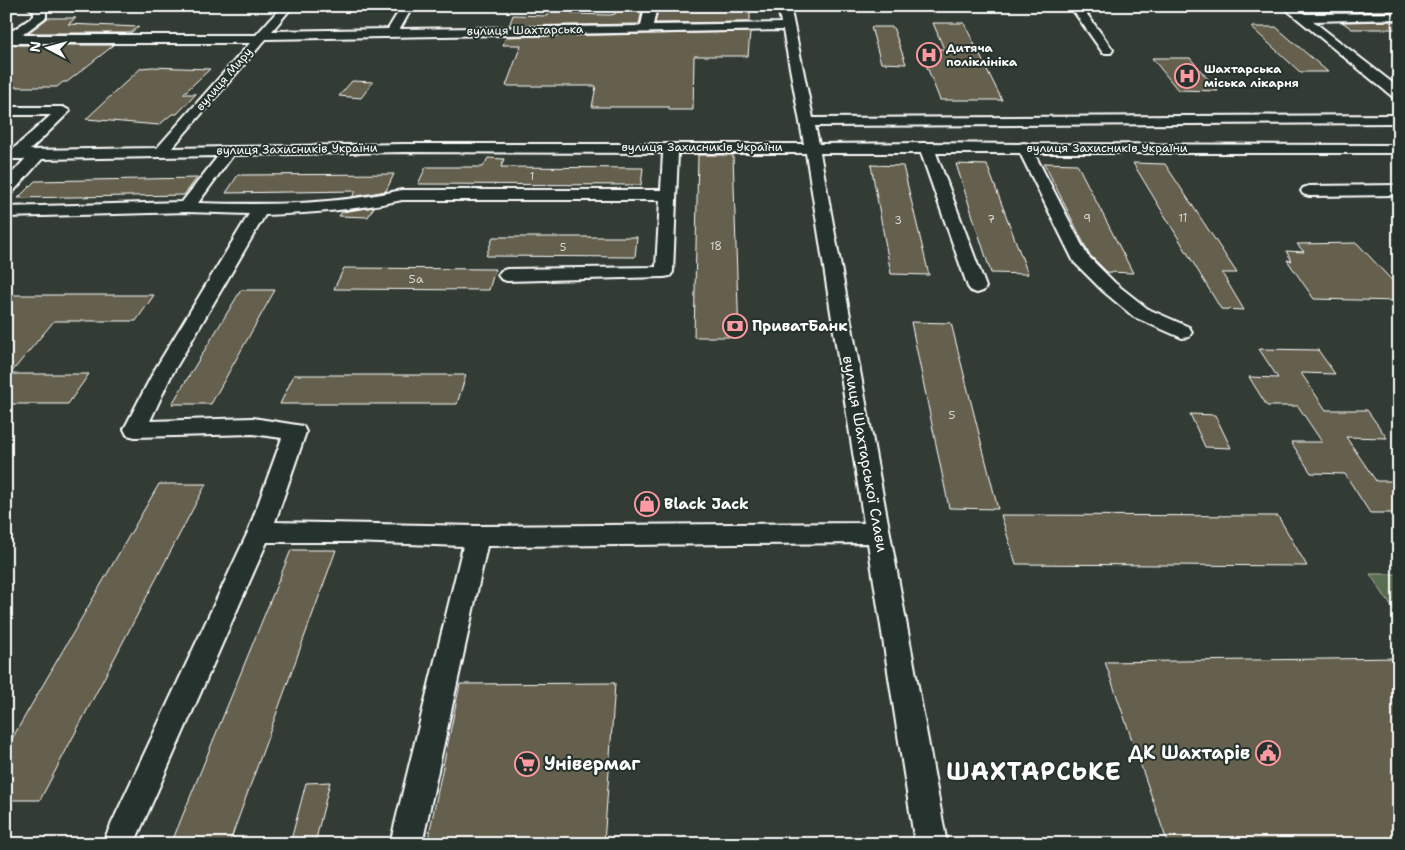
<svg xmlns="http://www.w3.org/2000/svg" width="1405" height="850" viewBox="0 0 1405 850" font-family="'Shantell Sans',sans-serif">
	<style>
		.green { fill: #596c4f; stroke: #acb6a7 }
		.building { fill: #65614e; stroke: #fff }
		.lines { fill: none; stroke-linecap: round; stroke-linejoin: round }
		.minor-casing { stroke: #fff; stroke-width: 4 }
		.minor { fill: #26332d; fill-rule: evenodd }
		.labels { text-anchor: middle; stroke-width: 4; stroke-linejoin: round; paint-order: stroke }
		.far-number-label { font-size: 11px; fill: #d8d8d3 }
		.far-street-label { font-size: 12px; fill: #fff; stroke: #26332d }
		.far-poi-label { font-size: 12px; font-weight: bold; fill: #fff; stroke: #26332d; text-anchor: start }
		.number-label { font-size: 12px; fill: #d8d8d3 }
		.poi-label { font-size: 15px; font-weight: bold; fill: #fff; stroke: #26332d; text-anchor: start }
		.street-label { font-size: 15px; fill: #fff; stroke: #26332d }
		.near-poi-label { font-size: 18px; font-weight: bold; fill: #fff; stroke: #26332d; text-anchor: end }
		.near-district-label { font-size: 24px; font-weight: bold; letter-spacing: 1px; fill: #fff; stroke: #26332d }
	</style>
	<rect width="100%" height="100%" fill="#333c34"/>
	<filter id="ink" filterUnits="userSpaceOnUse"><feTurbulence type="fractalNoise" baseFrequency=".02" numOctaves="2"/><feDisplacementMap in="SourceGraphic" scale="10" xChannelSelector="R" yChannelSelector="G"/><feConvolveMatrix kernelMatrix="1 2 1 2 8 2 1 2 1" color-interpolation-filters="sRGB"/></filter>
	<g filter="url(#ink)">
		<path class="green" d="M 1370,574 L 1399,574 L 1399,618 Z"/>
		<g class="building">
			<path d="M 551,6 L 570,6 L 569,10 L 573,10 L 572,14 L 610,15 L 615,14 L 617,6 L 643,6 L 639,24 L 509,26 L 513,15 L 548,16 Z"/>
			<path d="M 659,6 L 750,6 L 750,22 L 655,23 Z"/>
			<path d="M 1316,6 L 1399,6 L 1399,11 L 1325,12 Z"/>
			<path d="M 48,18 L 76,18 L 68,24 L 139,27 L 130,33 L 28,33 Z"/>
			<path d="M 1399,21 L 1399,29 L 1352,29 L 1342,22 Z"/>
			<path d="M 933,23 L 964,23 L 1002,100 L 940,100 L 920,49 L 944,49 Z"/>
			<path d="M 871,27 L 893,27 L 906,64 L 881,63 Z"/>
			<path d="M 1251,27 L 1276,27 L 1328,72 L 1300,72 Z"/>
			<path d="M 750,32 L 748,56 L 694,56 L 693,110 L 669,110 L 669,107 L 592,107 L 596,86 L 506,86 L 521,45 L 503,45 L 506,37 Z"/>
			<path d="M 6,45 L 114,45 L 67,82 L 63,82 L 57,87 L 6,87 Z"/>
			<path d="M 1152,58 L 1190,58 L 1218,91 L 1178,90 Z"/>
			<path d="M 152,67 L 210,69 L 183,94 L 196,94 L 177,114 L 172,114 L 159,125 L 86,119 L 141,68 Z"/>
			<path d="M 352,81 L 373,82 L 361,98 L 339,96 Z"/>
			<path d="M 698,155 L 733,155 L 739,337 L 694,337 Z"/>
			<path d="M 488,158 L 504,159 L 501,167 L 643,168 L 641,185 L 418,184 L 426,167 L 483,167 Z"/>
			<path d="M 1044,163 L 1077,164 L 1133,273 L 1107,272 L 1089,254 Z"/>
			<path d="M 1133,163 L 1165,164 L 1237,273 L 1222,273 L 1244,310 L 1221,309 Z"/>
			<path d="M 956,164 L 987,165 L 1028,274 L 991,273 Z"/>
			<path d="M 871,165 L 903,166 L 929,275 L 891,274 Z"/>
			<path d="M 394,174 L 386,191 L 352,197 L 356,191 L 226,193 L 238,175 Z"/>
			<path d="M 197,178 L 184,195 L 18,198 L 35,181 Z"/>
			<path d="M 374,207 L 368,217 L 339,216 L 342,212 Z"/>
			<path d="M 493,237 L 637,237 L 635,257 L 486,256 Z"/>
			<path d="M 1357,243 L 1399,288 L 1399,301 L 1314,299 L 1287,260 L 1292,261 L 1286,251 L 1304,252 L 1297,244 Z"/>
			<path d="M 344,268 L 495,269 L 489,290 L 334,289 Z"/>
			<path d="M 241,290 L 275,290 L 211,404 L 172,404 Z"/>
			<path d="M 6,295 L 154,295 L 136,321 L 54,321 L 10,374 L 89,374 L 68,404 L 6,404 Z"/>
			<path d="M 911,322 L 951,323 L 998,509 L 949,508 Z"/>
			<path d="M 1259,349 L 1318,350 L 1335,374 L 1301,373 L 1326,410 L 1367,410 L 1387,438 L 1346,437 L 1376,481 L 1399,481 L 1399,513 L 1370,513 L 1345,474 L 1311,473 L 1291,442 L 1322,442 L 1298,406 L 1267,406 L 1249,377 L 1278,378 Z"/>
			<path d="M 294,375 L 466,375 L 457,404 L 280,404 Z"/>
			<path d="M 1190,414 L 1215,415 L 1231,448 L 1205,447 Z"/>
			<path d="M 159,484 L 206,484 L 40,800 L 6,800 L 6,749 Z"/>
			<path d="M 1001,515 L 1278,516 L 1307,566 L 1016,564 Z"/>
			<path d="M 291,550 L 336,550 L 229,844 L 171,844 Z"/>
			<path d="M 1399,658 L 1399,844 L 1168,844 L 1105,662 Z"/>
			<path d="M 615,683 L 604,844 L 427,844 L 460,684 Z"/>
			<path d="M 330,782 L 316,839 L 291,840 L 306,783 Z"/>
		</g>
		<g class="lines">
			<defs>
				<g id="minor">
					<path d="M 27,6 L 40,6 L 46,11 L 46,17 L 22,35 L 256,35 L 282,6 L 293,6 L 272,31 L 388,29 L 402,6 L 413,6 L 400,29 L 641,26 L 645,6 L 657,6 L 653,25 L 781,23 L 778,6 L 790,6 L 813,118 L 1399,115 L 1399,123 L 815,126 L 819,144 L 926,143 L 1019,144 L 1024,143 L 1029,144 L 1399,145 L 1399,153 L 1034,153 L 1087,255 L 1115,283 L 1148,309 L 1189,327 L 1192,332 L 1189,337 L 1182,338 L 1134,317 L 1103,291 L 1074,262 L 1020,153 L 936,153 L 986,287 L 983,291 L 977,293 L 971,291 L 968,287 L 921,153 L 820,153 L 947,844 L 915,844 L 868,543 L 487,546 L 422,844 L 390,844 L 463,546 L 352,542 L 267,542 L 134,844 L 102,844 L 248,532 L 282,438 L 253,434 L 135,437 L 127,435 L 124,429 L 154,371 L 249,214 L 187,212 L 6,217 L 6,207 L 182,202 L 218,156 L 42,159 L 12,193 L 6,195 L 6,180 L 25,159 L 6,159 L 6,151 L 12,150 L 51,115 L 6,115 L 6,107 L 63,107 L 70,111 L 30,150 L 157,148 L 250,43 L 6,43 L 6,35 L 34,16 L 34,12 ZM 783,30 L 804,144 L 404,144 L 172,148 L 266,39 ZM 404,152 L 663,153 L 661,190 L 402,190 C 334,205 267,205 198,203 L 233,155 ZM 678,153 L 806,153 L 864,523 L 477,526 L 275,522 L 306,432 L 303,426 L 253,418 L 150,421 L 171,376 L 265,215 C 312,213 357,210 402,200 L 660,200 L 656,267 L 507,269 L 501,271 L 498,275 L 501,279 L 507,281 L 664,277 L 670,276 L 673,272 Z"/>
					<path d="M 1070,6 L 1081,6 L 1113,50 L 1111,53 L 1103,53 Z"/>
					<path d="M 1282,6 L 1294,6 L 1305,14 L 1399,13 L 1399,19 L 1313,21 L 1399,88 L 1399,99 L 1394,98 Z"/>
					<path d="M 1399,185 L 1399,195 L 1309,196 L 1303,194 L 1301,191 L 1303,188 L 1309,186 Z"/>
				</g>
			</defs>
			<use href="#minor" class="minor-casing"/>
			<use href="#minor" class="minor"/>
		</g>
	</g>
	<defs>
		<symbol id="hospital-ring" viewBox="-11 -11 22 22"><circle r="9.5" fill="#26332d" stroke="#ff9aa2" stroke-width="1.5"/><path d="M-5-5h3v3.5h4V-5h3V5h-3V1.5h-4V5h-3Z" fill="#ff9aa2"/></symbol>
		<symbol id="bank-ring" viewBox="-11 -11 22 22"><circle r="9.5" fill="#26332d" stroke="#ff9aa2" stroke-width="1.5"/><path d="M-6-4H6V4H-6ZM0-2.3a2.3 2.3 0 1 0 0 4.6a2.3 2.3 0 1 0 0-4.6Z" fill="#ff9aa2"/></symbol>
		<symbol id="shop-ring" viewBox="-11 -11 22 22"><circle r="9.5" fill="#26332d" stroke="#ff9aa2" stroke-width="1.5"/><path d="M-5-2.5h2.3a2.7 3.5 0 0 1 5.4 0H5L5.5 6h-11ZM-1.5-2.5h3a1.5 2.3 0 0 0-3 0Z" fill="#ff9aa2"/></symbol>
		<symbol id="civic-ring" viewBox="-11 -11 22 22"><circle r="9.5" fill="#26332d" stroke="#ff9aa2" stroke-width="1.5"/><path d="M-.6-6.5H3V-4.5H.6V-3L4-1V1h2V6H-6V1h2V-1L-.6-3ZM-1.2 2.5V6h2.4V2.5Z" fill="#ff9aa2"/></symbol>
		<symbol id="supermarket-ring" viewBox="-11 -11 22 22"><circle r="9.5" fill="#26332d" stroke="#ff9aa2" stroke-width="1.5"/><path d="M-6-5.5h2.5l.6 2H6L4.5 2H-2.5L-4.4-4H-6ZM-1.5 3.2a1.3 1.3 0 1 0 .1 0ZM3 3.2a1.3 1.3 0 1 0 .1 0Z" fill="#ff9aa2"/></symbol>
	</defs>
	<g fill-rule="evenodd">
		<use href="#hospital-ring" x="915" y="41" width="28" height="28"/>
		<use href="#hospital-ring" x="1173" y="62" width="28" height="28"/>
		<use href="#bank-ring" x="721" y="312" width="28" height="28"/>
		<use href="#shop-ring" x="633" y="490" width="28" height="28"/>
		<use href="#civic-ring" x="1254" y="739" width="28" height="28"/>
		<use href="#supermarket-ring" x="513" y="750" width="28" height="28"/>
	</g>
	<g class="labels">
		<g class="far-number-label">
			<text x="532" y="180">1</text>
			<text x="1087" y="222">9</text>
			<text x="1183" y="222">11</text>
			<text x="991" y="223">7</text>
			<text x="898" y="224">3</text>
			<text x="716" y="250">18</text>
			<text x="563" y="251">5</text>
		</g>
		<g class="far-street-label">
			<text transform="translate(525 30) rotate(-1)" y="4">вулиця Шахтарська</text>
			<text transform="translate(224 79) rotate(-49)" y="4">вулиця Миру</text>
			<text x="702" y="151">вулиця Захисників України</text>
			<text x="1107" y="152">вулиця Захисників України</text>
			<text transform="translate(297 149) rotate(-1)" y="4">вулиця Захисників України</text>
		</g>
		<g class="far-poi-label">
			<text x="946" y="52">Дитяча<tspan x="946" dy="14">поліклініка</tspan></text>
			<text x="1204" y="73">Шахтарська<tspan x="1204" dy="14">міська лікарня</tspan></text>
		</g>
		<g class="number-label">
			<text x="416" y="283">5а</text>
			<text x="952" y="419">5</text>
		</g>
		<g class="poi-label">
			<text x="752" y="331">ПриватБанк</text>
			<text x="664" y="509">Black Jack</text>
		</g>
		<g class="street-label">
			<text transform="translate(865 454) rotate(80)" y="5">вулиця Шахтарської Слави</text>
		</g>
		<g class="near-poi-label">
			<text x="1250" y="759">ДК Шахтарів</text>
			<text x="544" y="770" text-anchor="start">Універмаг</text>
		</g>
		<g class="near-district-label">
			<text x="1034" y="780">ШАХТАРСЬКЕ</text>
		</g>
	</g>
	<rect width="1405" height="850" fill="none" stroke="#26332d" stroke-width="25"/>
	<rect x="12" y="12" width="1380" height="825" fill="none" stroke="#fff" stroke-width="2" filter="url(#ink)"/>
	<g transform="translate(48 48) rotate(276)" stroke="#26332d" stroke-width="4" paint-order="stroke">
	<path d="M0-4L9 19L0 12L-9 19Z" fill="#ffffff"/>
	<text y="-8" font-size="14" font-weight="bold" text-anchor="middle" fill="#ffffff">N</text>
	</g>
</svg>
